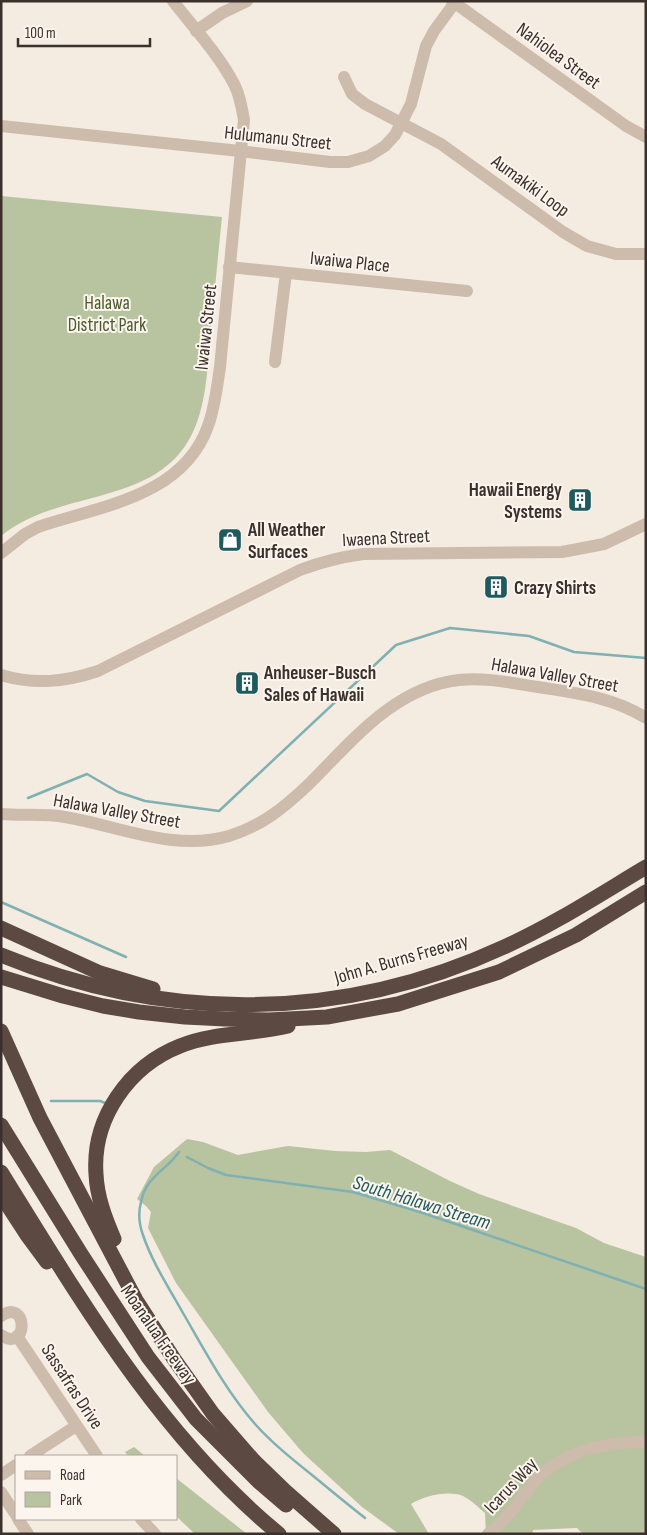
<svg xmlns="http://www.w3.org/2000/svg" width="647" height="1535" viewBox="0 0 647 1535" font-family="'Sofia Sans Condensed',sans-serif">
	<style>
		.green { fill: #b8c4a0 }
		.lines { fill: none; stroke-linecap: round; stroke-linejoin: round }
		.stream { stroke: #7fb0b2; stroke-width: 2.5 }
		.minor { stroke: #cdbbac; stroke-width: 12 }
		.highway { stroke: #5c4a42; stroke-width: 15 }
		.labels { text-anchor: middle; stroke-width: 4; stroke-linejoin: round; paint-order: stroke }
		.street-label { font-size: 19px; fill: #3b302b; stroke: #fbf5ee }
		.park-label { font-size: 19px; fill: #4a5a2e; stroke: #fbf5ee }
		.poi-label { font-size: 19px; font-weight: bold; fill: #3b302b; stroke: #fbf5ee; text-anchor: start }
		.water-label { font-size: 20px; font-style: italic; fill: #1f5a5e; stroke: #fbf5ee }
	</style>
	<rect width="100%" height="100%" fill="#f4ebe1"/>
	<g class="green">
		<path d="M 1,196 L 222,217 C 218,254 215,291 211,327 C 205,397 207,459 128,487 C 85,503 38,506 1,536 Z"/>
		<path d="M 187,1139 L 203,1142 L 238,1155 L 288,1146 L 335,1151 L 366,1152 L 390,1150 L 450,1181 L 479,1194 L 576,1228 L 604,1243 L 646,1257 L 646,1534 L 583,1534 L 577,1528 L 533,1530 L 532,1534 L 486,1534 L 485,1513 C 478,1507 471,1500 463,1496 C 448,1490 424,1496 411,1504 L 429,1534 L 399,1534 L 362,1507 L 303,1453 L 268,1412 L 176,1283 L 148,1228 L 151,1212 L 146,1206 L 137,1199 L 154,1167 Z"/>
		<path d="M 134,1447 L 145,1456 L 128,1456 L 125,1452 Z"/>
		<path d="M 176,1478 L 247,1534 L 195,1534 L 176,1516 Z"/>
	</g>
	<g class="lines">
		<g class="stream">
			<path d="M 28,798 L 87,774 L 118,792 L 145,801 L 219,811 L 396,645 L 450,628 L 529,636 L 574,652 L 646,658"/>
			<path d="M 1,902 L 126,957"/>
			<path d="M 51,1101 L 100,1101 L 108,1104"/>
			<path d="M 179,1152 C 167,1170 146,1176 141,1202 C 138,1213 139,1224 143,1235 C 152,1262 169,1288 183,1313 C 205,1351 226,1391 255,1424 C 272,1443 292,1459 312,1475 C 329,1489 347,1504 365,1518"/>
			<path d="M 187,1157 L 208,1168 L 226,1175 L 353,1192 L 420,1212 L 646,1289"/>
		</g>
		<g class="minor">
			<path d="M 452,1 L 626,126 L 646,137"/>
			<path d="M 196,31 L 222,13 L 247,1"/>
			<path d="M 344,77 L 352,94 L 365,104 L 441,144 L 563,232 L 587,246 L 616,254 L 646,254"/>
			<path d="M 1,126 L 240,151 L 330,162 L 348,162 L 369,156 L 385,146 L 395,135 L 411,104 L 426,46 L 434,31 L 456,1"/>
			<path d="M 229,267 L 467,291"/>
			<path d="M 275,362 L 286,273"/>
			<path d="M 1,553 L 25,534 L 38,527 C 100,506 183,497 208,426 C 215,407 217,387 220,367 L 244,120 C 242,108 240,96 235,86 C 221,57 193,27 173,1"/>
			<path d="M 1,675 C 35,685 65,682 98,671 L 300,570 C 321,562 341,557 363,554 L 562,552 L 604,544 L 646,524"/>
			<path d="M 1,814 C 22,816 44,813 65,817 C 119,826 174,852 229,836 C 262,826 285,807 310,783 C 352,741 395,687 459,680 C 485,677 512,683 538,687 C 575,693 613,697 646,718"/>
			<path d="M 1,1316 C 28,1297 29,1354 1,1335"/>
			<path d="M 17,1336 L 97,1456"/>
			<path d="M 30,1456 L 76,1426"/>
			<path d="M 1,1475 L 16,1465"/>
			<path d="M 1,1492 L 16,1515"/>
			<path d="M 18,1519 L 28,1534"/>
			<path d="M 141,1519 L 155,1534"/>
			<path d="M 488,1534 C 505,1521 516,1505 529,1489 C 533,1484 537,1478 542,1474 C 570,1449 610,1442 646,1442"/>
		</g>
		<g class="highway">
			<path d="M 1,928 L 100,973 L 153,989"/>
			<path d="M 1,955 C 166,1023 342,1022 504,947 C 553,925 599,895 646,867"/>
			<path d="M 1,977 L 63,996 L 103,1006 L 139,1012 L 185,1017 L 225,1019 L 269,1020 L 327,1017 L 398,1004 L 499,972 L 576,935 L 646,892"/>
			<path d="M 1,1031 L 40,1118 L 136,1300 L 174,1359 L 213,1414 L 254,1461 L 285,1491 L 334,1534"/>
			<path d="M 1,1125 L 81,1254 L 148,1357 L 196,1419 L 258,1481 L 286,1505"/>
			<path d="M 1,1172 C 81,1301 160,1436 279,1534"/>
			<path d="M 1,1195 L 27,1235 L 47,1262"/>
			<path d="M 114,1239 C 105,1218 97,1197 96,1174 C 92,1118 129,1066 180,1046 C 214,1032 253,1035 288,1026"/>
		</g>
	</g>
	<defs>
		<symbol id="building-square" viewBox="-11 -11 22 22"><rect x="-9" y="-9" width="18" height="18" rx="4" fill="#1f5a5e" stroke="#fbf5ee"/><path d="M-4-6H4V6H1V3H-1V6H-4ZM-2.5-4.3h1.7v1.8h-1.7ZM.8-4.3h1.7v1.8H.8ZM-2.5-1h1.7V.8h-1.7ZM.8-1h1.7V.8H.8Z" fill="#fff"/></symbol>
		<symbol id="shop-square" viewBox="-11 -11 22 22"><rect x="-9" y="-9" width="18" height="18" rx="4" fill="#1f5a5e" stroke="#fbf5ee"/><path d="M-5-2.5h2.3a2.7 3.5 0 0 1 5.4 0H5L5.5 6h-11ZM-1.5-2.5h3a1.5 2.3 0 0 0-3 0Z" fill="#fff"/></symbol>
	</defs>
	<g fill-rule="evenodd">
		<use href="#building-square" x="566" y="486" width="28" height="28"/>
		<use href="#shop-square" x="216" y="526" width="28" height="28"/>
		<use href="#building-square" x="482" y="573" width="28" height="28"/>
		<use href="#building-square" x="233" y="669" width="28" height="28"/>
	</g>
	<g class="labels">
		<g class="street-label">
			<text transform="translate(559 55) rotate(36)" y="7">Nahiolea Street</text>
			<text transform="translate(278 137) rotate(6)" y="7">Hulumanu Street</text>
			<text transform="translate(531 185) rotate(36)" y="7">Aumakiki Loop</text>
			<text transform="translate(350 261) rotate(6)" y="7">Iwaiwa Place</text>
			<text transform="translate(205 327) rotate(-84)" y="7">Iwaiwa Street</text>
			<text transform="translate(386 537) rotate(-3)" y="7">Iwaena Street</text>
			<text transform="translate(555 674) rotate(10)" y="7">Halawa Valley Street</text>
			<text transform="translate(117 810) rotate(10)" y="7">Halawa Valley Street</text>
			<text transform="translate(401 958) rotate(-16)" y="7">John A. Burns Freeway</text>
			<text transform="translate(159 1334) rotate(55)" y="7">Moanalua Freeway</text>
			<text transform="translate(73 1386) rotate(57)" y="7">Sassafras Drive</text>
			<text transform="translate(510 1485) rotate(-47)" y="7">Icarus Way</text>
		</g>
		<g class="park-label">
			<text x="107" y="309">Halawa<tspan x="107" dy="22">District Park</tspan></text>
		</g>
		<g class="poi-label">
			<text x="562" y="496" text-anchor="end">Hawaii Energy<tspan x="562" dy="22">Systems</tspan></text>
			<text x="248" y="536">All Weather<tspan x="248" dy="22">Surfaces</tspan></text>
			<text x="514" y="594">Crazy Shirts</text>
			<text x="264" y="679">Anheuser-Busch<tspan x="264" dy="22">Sales of Hawaii</tspan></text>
		</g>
		<g class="water-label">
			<text transform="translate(422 1202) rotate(17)" y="7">South Hālawa Stream</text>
		</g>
	</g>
	<rect width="647" height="1535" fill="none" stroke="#3b302b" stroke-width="5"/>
	<rect x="15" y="1455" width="162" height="65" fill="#fbf5ee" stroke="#aea6a0"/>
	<rect x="25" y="1471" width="25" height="8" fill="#cdbbac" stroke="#aea6a0"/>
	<text x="60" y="1480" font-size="15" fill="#3b302b">Road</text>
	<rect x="25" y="1492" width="25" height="15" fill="#b8c4a0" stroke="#aea6a0"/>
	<text x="60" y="1505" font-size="15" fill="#3b302b">Park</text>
	<path d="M18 38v8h132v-8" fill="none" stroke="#3b302b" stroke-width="2.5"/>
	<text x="25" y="38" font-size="15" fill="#3b302b" stroke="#fbf5ee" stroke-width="4" paint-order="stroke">100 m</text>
</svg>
